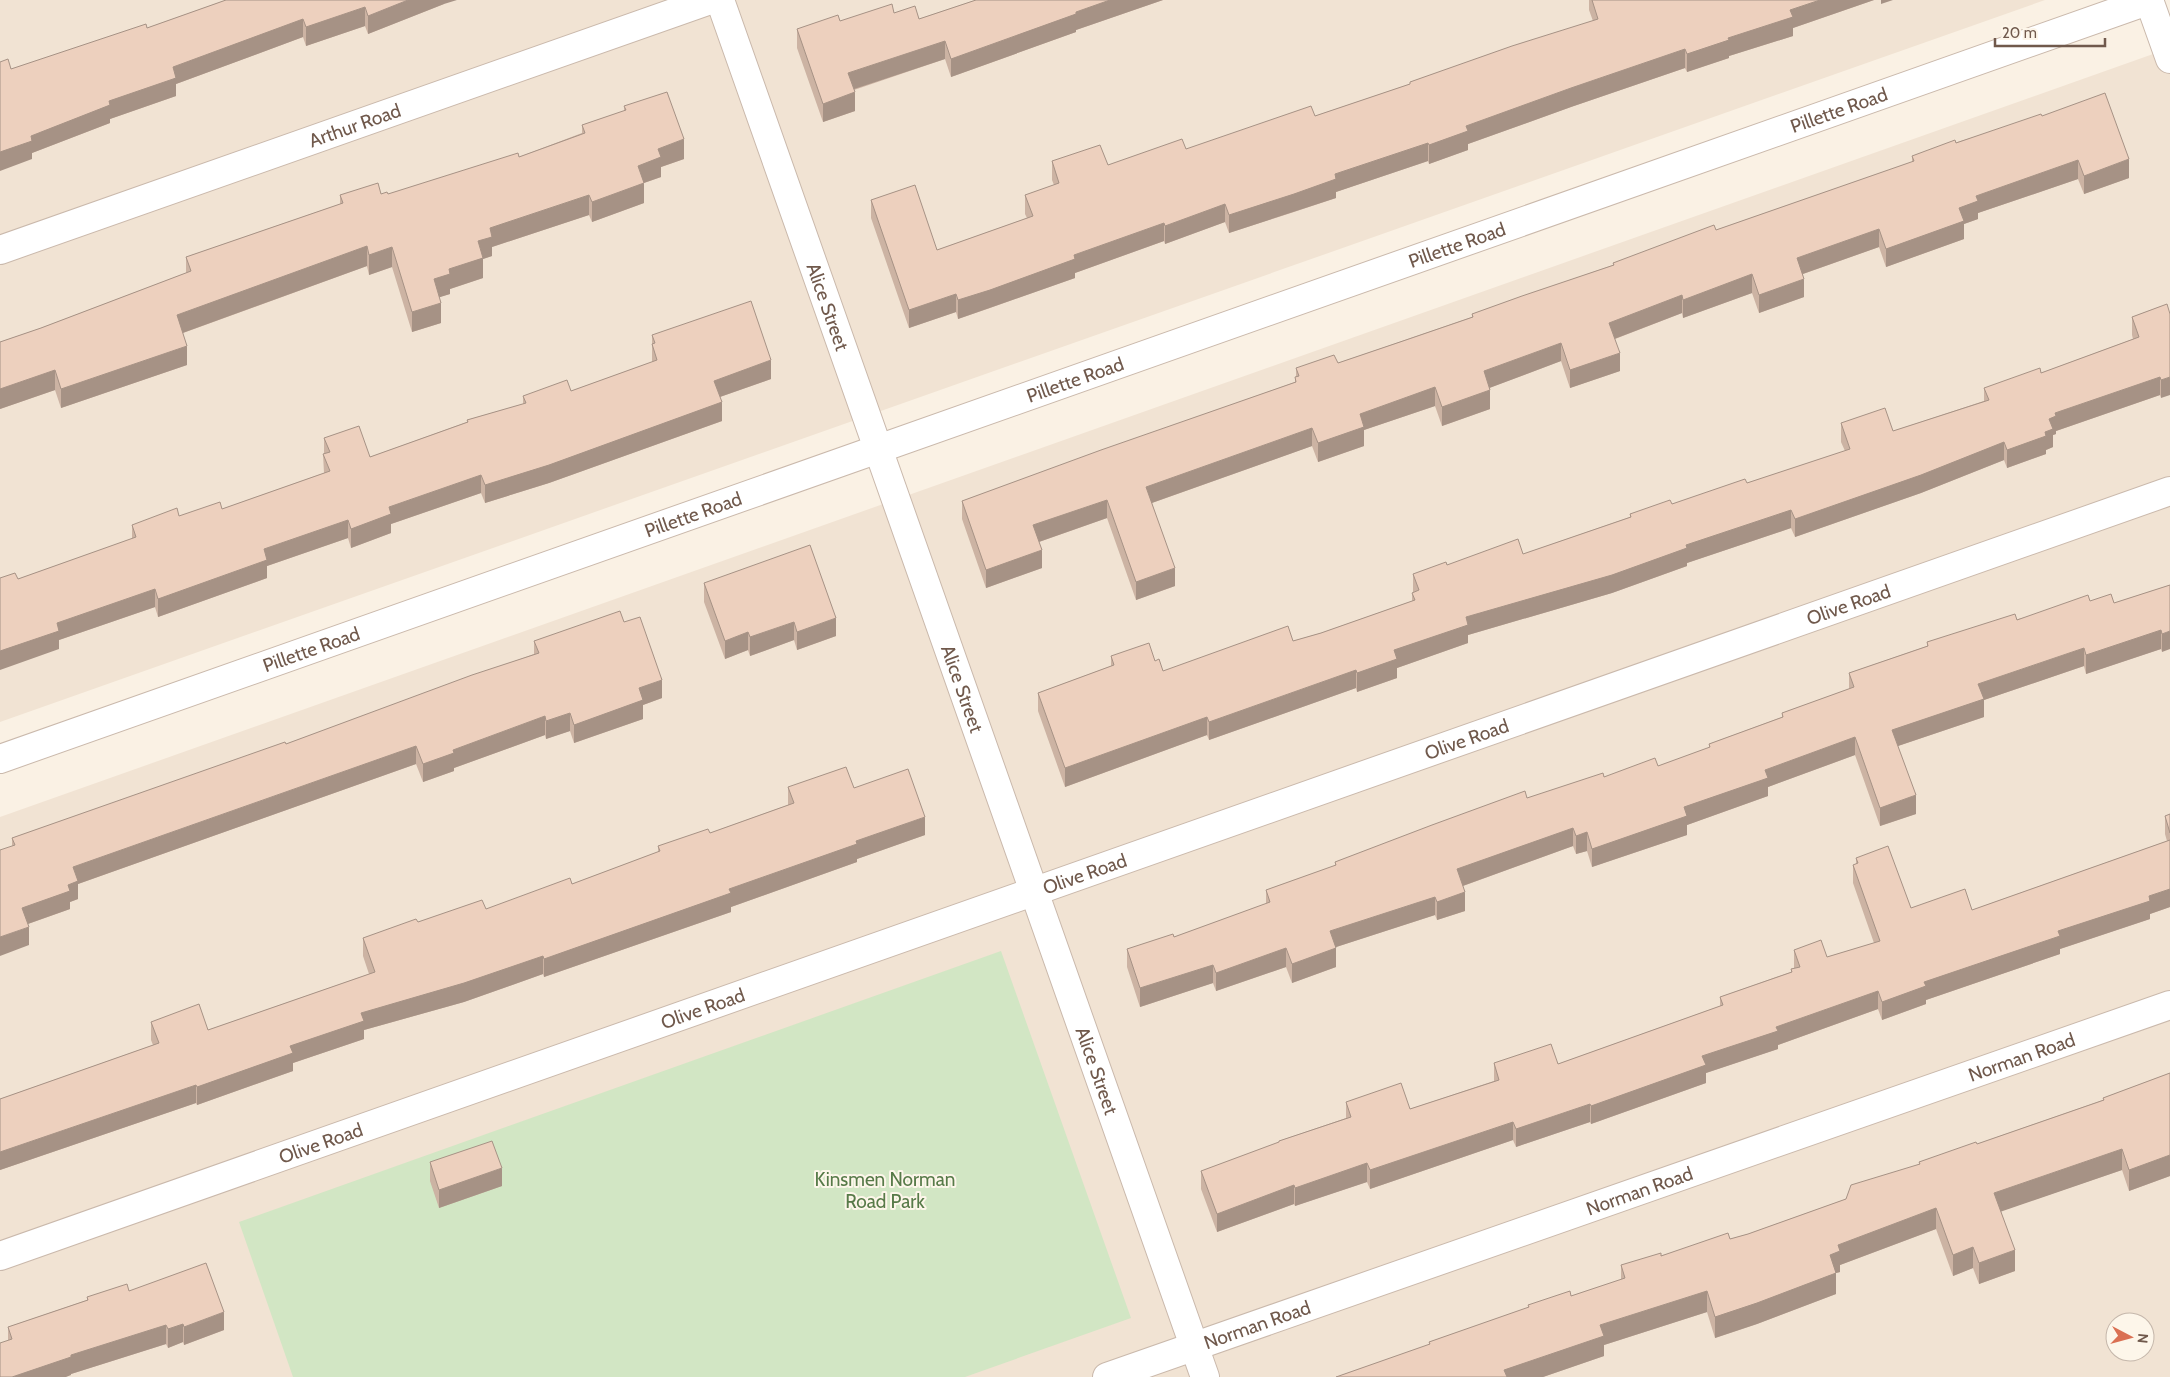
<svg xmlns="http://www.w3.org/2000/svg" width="2170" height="1377" viewBox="0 0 2170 1377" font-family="Cabin,sans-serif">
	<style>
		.residential { fill: #f1e3d3; fill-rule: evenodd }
		.green { fill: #d2e6c4 }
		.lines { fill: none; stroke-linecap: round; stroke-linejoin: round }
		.minor-casing { stroke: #cab9ac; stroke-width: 30 }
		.minor { stroke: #fff; stroke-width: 28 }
		.wall { fill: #ccb3a3 }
		.shaded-wall { fill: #a69285 }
		.building { fill: #edd0be; stroke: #a69285 }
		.labels { text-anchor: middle; stroke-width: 4; stroke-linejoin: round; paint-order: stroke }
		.street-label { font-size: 19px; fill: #70594c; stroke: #fdf6ea }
		.park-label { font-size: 19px; fill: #577a48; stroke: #fdf6ea }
	</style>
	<rect width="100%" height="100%" fill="#faf1e4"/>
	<g class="residential">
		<path d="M 0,0 L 2045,0 L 0,722 Z"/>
		<path d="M 2170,48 L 2170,1377 L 0,1377 L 0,817 ZM 2115,1322 L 2145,1322 L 2145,1352 L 2115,1352 Z"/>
	</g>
	<path class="green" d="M 1001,951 L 1131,1318 L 965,1377 L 293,1377 L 239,1222 Z"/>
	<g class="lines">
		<defs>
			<g id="minor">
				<path id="s1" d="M 720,0 L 1205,1377"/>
				<path d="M 2149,0 L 2170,59"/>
				<path id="s2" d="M 0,250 L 710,0"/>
				<path id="s3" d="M 0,759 L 2150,0"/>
				<path id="s4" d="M 0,1256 L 2170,491"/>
				<path id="s5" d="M 1107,1377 L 2170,1005"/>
			</g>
		</defs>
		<use href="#minor" class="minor-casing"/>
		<use href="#minor" class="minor"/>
	</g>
	<g class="wall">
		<path d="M 226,0 L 444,4 L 368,34 L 365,26 L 306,46 L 303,37 L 176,84 L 176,96 L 110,119 L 110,123 L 32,153 L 32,159 L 11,69 L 147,28 Z"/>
		<path d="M 976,0 L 1163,0 L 1076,30 L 1076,32 L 951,77 L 945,59 L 854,90 L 855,111 L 823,122 L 797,48 L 797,29 L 840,21 L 894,13 L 919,19 Z"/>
		<path d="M 1589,0 L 1874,0 L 1793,28 L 1793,36 L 1729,56 L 1729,58 L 1687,72 L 1685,68 L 1571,107 L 1468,144 L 1468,150 L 1429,164 L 1428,161 L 1336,192 L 1336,198 L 1294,212 L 1229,233 L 1225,222 L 1165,244 L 1164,241 L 1075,273 L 1075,278 L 990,308 L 958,319 L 956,312 L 909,328 L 871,218 L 871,200 L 937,250 L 1027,218 L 1025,214 L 1025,195 L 1054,185 L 1052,180 L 1052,161 L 1108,165 L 1186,149 L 1315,116 L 1410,84 L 1410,82 L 1593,21 L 1589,10 Z"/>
		<path d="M 624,106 L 684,159 L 661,167 L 661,177 L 644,183 L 644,203 L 592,222 L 589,215 L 492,247 L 492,256 L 483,259 L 483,278 L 450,289 L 450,294 L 439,297 L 441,323 L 412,332 L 392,267 L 369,275 L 367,266 L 183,333 L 187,365 L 61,408 L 55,390 L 0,409 L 0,342 L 41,328 L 186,273 L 186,257 L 340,204 L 340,195 L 388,194 L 519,157 L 582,133 L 582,125 L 624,111 Z"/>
		<path d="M 2042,116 L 2129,178 L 2084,194 L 2078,179 L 1978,213 L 1978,219 L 1964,224 L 1964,239 L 1886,267 L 1879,247 L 1803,274 L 1804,297 L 1759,313 L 1752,293 L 1683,318 L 1682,313 L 1615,339 L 1620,371 L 1570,388 L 1561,361 L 1489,388 L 1490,409 L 1442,426 L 1435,406 L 1364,430 L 1364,446 L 1318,462 L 1312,446 L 1152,503 L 1175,586 L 1136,600 L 1107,518 L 1039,542 L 1042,568 L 986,588 L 962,519 L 962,501 L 1295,382 L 1295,377 L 1296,377 L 1296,368 L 1338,363 L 1472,317 L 1472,314 L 1613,265 L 1613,263 L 1716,230 L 1912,162 L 1912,156 Z"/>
		<path d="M 2167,304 L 2161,398 L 2160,395 L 2056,431 L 2056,434 L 2053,435 L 2053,447 L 2046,450 L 2046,454 L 2007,468 L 2004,460 L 1921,493 L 1795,537 L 1791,528 L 1687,563 L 1687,566 L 1612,593 L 1468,635 L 1468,643 L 1397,668 L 1397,678 L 1357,692 L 1356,688 L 1209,740 L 1207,735 L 1065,787 L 1038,711 L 1038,693 L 1111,666 L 1111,656 L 1155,661 L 1163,671 L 1293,641 L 1321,633 L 1412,601 L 1412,593 L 1413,592 L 1413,574 L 1447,565 L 1523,554 L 1630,517 L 1630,514 L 1672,504 L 1747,483 L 1845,451 L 1841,442 L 1841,423 L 1893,431 L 1984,401 L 1984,388 L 2041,373 L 2133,339 L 2132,335 L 2132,317 Z"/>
		<path d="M 652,335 L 771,379 L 720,397 L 722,421 L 549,483 L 485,503 L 481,493 L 391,524 L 391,533 L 351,548 L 348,538 L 267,566 L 267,578 L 158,617 L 155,607 L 59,640 L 59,649 L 18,579 L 132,539 L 132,525 L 222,509 L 324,473 L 323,454 L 324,454 L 324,438 L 370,457 L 467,422 L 467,420 L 523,404 L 523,396 L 571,391 L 652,362 Z"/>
		<path d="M 704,583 L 836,636 L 797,650 L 794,640 L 750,656 L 748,650 L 725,659 L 704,602 Z"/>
		<path d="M 2170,585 L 2162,652 L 2161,649 L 2086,674 L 2084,666 L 1984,700 L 1984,717 L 1898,746 L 1916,814 L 1880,826 L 1855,755 L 1768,787 L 1768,796 L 1687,825 L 1687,835 L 1592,867 L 1587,851 L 1576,854 L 1573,846 L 1463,886 L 1465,911 L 1437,920 L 1435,915 L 1336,947 L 1336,967 L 1292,983 L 1286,967 L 1216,991 L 1213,983 L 1140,1007 L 1127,967 L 1127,949 L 1174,937 L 1266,904 L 1266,890 L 1335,866 L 1335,862 L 1527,798 L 1604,777 L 1658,766 L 1709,748 L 1709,744 L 1782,717 L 1782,713 L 1849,689 L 1849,673 L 1927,646 L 1927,642 L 2090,601 L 2114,603 Z"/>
		<path d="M 624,622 L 662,698 L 643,705 L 643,719 L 574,743 L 570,731 L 546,739 L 545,735 L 454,768 L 454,771 L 423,782 L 416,764 L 78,884 L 78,899 L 70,902 L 70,909 L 28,924 L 29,945 L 12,845 L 12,838 L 286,744 L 534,654 L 534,641 Z"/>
		<path d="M 788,787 L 854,788 L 925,835 L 857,859 L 857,862 L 731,907 L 731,912 L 544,977 L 543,974 L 464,1002 L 364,1030 L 364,1039 L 293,1063 L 293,1071 L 197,1105 L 196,1103 L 0,1170 L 0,1099 L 153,1045 L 151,1040 L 151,1022 L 208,1030 L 369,974 L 363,956 L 363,938 L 418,922 L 486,909 L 572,884 L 658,852 L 658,846 L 710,833 L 788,805 Z"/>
		<path d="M 2170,814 L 2170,907 L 2150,914 L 2150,919 L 2060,949 L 2060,954 L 1926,1000 L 1926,1004 L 1882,1020 L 1878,1009 L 1778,1045 L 1778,1049 L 1706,1073 L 1706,1083 L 1591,1124 L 1590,1122 L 1516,1147 L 1513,1140 L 1370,1189 L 1367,1182 L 1295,1206 L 1294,1204 L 1217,1232 L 1201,1189 L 1201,1171 L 1279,1143 L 1279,1141 L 1346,1118 L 1346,1102 L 1410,1109 L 1494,1081 L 1494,1063 L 1558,1064 L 1720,1006 L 1720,997 L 1791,972 L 1791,969 L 1794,968 L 1794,950 L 1827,957 L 1874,943 L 1853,883 L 1853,865 L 1856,864 L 1856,858 L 1911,908 L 1972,910 L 2167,841 L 2165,834 L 2165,816 Z"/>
		<path d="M 2170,1073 L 2170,1176 L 2129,1191 L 2122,1170 L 2001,1211 L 2015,1271 L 1979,1284 L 1973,1268 L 1953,1276 L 1936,1229 L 1840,1265 L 1840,1272 L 1836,1273 L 1836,1294 L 1757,1324 L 1715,1338 L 1707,1312 L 1604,1345 L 1604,1356 L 1543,1377 L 1336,1377 L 1429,1345 L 1429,1342 L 1528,1308 L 1528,1305 L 1571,1296 L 1621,1280 L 1621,1265 L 1730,1239 L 1748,1234 L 1846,1199 L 1919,1164 L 1919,1162 L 1977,1144 L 2103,1100 L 2103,1098 Z"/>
		<path d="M 430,1162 L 502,1186 L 439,1208 L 430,1181 Z"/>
		<path d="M 129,1291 L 224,1330 L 184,1345 L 183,1342 L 168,1348 L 166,1344 L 71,1374 L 71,1375 L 8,1340 L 8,1327 L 87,1300 L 87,1297 Z"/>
	</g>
	<g class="shaded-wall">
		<path d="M 408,0 L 457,0 L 444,4 L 368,34 L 368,16 Z"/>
		<path d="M 1110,0 L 1163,0 L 1076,30 L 1076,32 L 951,77 L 951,59 L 1076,12 Z"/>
		<path d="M 1820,0 L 1874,0 L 1793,28 L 1793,36 L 1729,56 L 1729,58 L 1687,72 L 1687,54 L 1728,38 L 1790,10 Z"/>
		<path d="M 1881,0 L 1893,0 L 1881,4 Z"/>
		<path d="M 365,7 L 365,26 L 306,46 L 306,27 Z"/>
		<path d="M 303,19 L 303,37 L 176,84 L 176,96 L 110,119 L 110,123 L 32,153 L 32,159 L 0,171 L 0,152 L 31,136 L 109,101 L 173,67 Z"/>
		<path d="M 945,41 L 945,59 L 848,91 L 848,73 Z"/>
		<path d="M 1685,49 L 1685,68 L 1571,107 L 1468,144 L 1468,150 L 1429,164 L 1429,145 L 1466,126 L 1571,88 Z"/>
		<path d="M 855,92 L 855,111 L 823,122 L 823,104 Z"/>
		<path d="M 684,139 L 684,159 L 661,167 L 661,177 L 638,185 L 638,166 L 658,149 Z"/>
		<path d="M 1428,143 L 1428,161 L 1336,192 L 1336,198 L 1229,233 L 1229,215 L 1335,174 Z"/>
		<path d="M 2129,159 L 2129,178 L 2084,194 L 2084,176 Z"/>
		<path d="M 2078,160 L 2078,179 L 1978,213 L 1978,219 L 1964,224 L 1964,239 L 1886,267 L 1886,249 L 1959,208 L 1976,196 Z"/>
		<path d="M 644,183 L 644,203 L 592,222 L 592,202 Z"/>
		<path d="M 589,195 L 589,215 L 492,247 L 492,256 L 483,259 L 483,278 L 450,289 L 450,294 L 434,299 L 434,279 L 449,269 L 478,241 L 490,228 Z"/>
		<path d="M 1225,204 L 1225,222 L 1165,244 L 1165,226 Z"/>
		<path d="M 1164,223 L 1164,241 L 1075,273 L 1075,278 L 958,319 L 958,300 L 1074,255 Z"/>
		<path d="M 1879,229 L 1879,247 L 1797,276 L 1797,258 Z"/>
		<path d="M 367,246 L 367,266 L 177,335 L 177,315 Z"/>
		<path d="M 392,247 L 392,267 L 369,275 L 369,255 Z"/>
		<path d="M 1752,274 L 1752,293 L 1683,318 L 1683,300 Z"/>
		<path d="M 1804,279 L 1804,297 L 1759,313 L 1759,295 Z"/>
		<path d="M 956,294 L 956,312 L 909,328 L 909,310 Z"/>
		<path d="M 1682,295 L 1682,313 L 1609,341 L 1609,323 Z"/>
		<path d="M 441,303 L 441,323 L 412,332 L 412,312 Z"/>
		<path d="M 1561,343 L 1561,361 L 1484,390 L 1484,371 Z"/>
		<path d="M 187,346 L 187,365 L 61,408 L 61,389 Z"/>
		<path d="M 1620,353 L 1620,371 L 1570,388 L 1570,370 Z"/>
		<path d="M 771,360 L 771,379 L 714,399 L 714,381 Z"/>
		<path d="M 55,370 L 55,390 L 0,409 L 0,389 Z"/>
		<path d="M 2160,377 L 2160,395 L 2056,431 L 2056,434 L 2053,435 L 2053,447 L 2046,450 L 2046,454 L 2007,468 L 2007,450 L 2045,432 L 2049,419 L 2055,413 Z"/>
		<path d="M 2170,377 L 2170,395 L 2161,398 L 2161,380 Z"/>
		<path d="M 1435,387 L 1435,406 L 1364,430 L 1364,446 L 1318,462 L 1318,443 L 1360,414 Z"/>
		<path d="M 1490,390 L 1490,409 L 1442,426 L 1442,407 Z"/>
		<path d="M 722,402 L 722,421 L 549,483 L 485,503 L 485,485 Z"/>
		<path d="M 1312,428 L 1312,446 L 1146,505 L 1146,487 Z"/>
		<path d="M 2004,442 L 2004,460 L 1921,493 L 1795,537 L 1795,519 Z"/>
		<path d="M 481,475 L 481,493 L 391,524 L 391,533 L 351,548 L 351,529 L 389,507 Z"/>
		<path d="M 1107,500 L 1107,518 L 1033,544 L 1033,525 Z"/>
		<path d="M 1791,510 L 1791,528 L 1687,563 L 1687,566 L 1612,593 L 1468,635 L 1468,643 L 1397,668 L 1397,678 L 1357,692 L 1357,673 L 1394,650 L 1466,617 Z"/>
		<path d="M 348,520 L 348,538 L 267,566 L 267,578 L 158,617 L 158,599 L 264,549 Z"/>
		<path d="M 1042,550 L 1042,568 L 986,588 L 986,570 Z"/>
		<path d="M 1175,568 L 1175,586 L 1136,600 L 1136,582 Z"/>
		<path d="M 155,589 L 155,607 L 59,640 L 59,649 L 0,670 L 0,651 L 57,623 Z"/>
		<path d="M 836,618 L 836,636 L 797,650 L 797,632 Z"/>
		<path d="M 794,622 L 794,640 L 750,656 L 750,637 Z"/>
		<path d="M 2161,630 L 2161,649 L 2086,674 L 2086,655 Z"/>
		<path d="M 2170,631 L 2170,649 L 2162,652 L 2162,634 Z"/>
		<path d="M 748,632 L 748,650 L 725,659 L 725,641 Z"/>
		<path d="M 2084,648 L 2084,666 L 1984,700 L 1984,717 L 1892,748 L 1892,730 L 1978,684 Z"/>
		<path d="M 1356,670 L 1356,688 L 1209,740 L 1209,722 Z"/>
		<path d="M 662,680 L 662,698 L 643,705 L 643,719 L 574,743 L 574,725 L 639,688 Z"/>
		<path d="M 570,713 L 570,731 L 546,739 L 546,721 Z"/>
		<path d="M 545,716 L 545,735 L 454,768 L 454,771 L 423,782 L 423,764 L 453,750 Z"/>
		<path d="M 1207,717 L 1207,735 L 1065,787 L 1065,768 Z"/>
		<path d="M 1855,737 L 1855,755 L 1768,787 L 1768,796 L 1687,825 L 1687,835 L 1592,867 L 1592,849 L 1765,770 Z"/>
		<path d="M 416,746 L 416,764 L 78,884 L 78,899 L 70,902 L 70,909 L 22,926 L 22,908 L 68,885 L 73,867 Z"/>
		<path d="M 1916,795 L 1916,814 L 1880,826 L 1880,808 Z"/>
		<path d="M 925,817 L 925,835 L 857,859 L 857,862 L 731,907 L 731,912 L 544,977 L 544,959 L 856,841 Z"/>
		<path d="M 1573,828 L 1573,846 L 1457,888 L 1457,869 Z"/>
		<path d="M 1587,832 L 1587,851 L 1576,854 L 1576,836 Z"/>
		<path d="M 2170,889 L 2170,907 L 2150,914 L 2150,919 L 2060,949 L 2060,954 L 1926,1000 L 1926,1004 L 1882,1020 L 1882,1002 L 1924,982 L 2149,896 Z"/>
		<path d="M 1465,892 L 1465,911 L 1437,920 L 1437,902 Z"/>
		<path d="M 1435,897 L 1435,915 L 1330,949 L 1330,931 Z"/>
		<path d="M 29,927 L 29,945 L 0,956 L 0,937 Z"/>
		<path d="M 1286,948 L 1286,967 L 1216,991 L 1216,973 Z"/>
		<path d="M 1336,948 L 1336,967 L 1292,983 L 1292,964 Z"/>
		<path d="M 543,956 L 543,974 L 464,1002 L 364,1030 L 364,1039 L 293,1063 L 293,1071 L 197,1105 L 197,1087 L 290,1046 L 361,1013 Z"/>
		<path d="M 1213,965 L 1213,983 L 1140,1007 L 1140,988 Z"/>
		<path d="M 1878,991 L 1878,1009 L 1778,1045 L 1778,1049 L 1706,1073 L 1706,1083 L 1591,1124 L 1591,1106 L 1702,1056 L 1776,1027 Z"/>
		<path d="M 196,1085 L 196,1103 L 0,1170 L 0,1152 Z"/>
		<path d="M 1590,1104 L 1590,1122 L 1516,1147 L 1516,1129 Z"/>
		<path d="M 1513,1122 L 1513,1140 L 1370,1189 L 1370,1170 Z"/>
		<path d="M 2122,1149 L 2122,1170 L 1994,1214 L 1994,1193 Z"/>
		<path d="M 2170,1155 L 2170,1176 L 2129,1191 L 2129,1170 Z"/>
		<path d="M 1367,1163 L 1367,1182 L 1295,1206 L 1295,1188 Z"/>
		<path d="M 502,1168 L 502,1186 L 439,1208 L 439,1190 Z"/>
		<path d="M 1294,1185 L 1294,1204 L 1217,1232 L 1217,1214 Z"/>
		<path d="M 1936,1208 L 1936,1229 L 1840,1265 L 1840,1272 L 1836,1273 L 1836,1294 L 1757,1324 L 1715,1338 L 1715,1317 L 1830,1255 L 1838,1245 Z"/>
		<path d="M 1973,1247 L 1973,1268 L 1953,1276 L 1953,1255 Z"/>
		<path d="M 2015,1250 L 2015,1271 L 1979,1284 L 1979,1263 Z"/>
		<path d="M 1707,1291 L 1707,1312 L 1604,1345 L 1604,1356 L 1543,1377 L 1504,1377 L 1504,1370 L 1600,1325 Z"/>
		<path d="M 224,1312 L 224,1330 L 184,1345 L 184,1327 Z"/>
		<path d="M 183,1324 L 183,1342 L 168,1348 L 168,1329 Z"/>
		<path d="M 166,1325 L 166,1344 L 71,1374 L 71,1375 L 66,1377 L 12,1377 L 71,1355 Z"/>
	</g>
	<g class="building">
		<path d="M 226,0 L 408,0 L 368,16 L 365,7 L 306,27 L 303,19 L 173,67 L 176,78 L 109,101 L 110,105 L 31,136 L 32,141 L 0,152 L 0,62 L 8,59 L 11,69 L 146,24 L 147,28 Z"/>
		<path d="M 976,0 L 1110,0 L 1076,12 L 1076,14 L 951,59 L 945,41 L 848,73 L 855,92 L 823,104 L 797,29 L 838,15 L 840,21 L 892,4 L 894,13 L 915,6 L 919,19 Z"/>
		<path d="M 1592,0 L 1820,0 L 1790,10 L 1793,17 L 1728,38 L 1729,40 L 1687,54 L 1685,49 L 1571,88 L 1466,126 L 1468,131 L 1429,145 L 1428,143 L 1335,174 L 1336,179 L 1294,194 L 1229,215 L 1225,204 L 1165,226 L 1164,223 L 1074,255 L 1075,259 L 990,290 L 958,300 L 956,294 L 909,310 L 871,200 L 915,185 L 937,250 L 1033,216 L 1025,195 L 1059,183 L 1052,161 L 1100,145 L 1108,165 L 1182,139 L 1186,149 L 1311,106 L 1315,116 L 1410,84 L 1410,82 L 1512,46 L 1598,19 Z"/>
		<path d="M 667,92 L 684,139 L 658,149 L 661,157 L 638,166 L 644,183 L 592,202 L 589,195 L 490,228 L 492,237 L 478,241 L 483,258 L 449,269 L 450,274 L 434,279 L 441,303 L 412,312 L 392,247 L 369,255 L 367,246 L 177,315 L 187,346 L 61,389 L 55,370 L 0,389 L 0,342 L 41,328 L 191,271 L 186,257 L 343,203 L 340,195 L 378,183 L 381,194 L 387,192 L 388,194 L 518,153 L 519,157 L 585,133 L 582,125 L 626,110 L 624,106 Z"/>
		<path d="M 2105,93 L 2129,159 L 2084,176 L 2078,160 L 1976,196 L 1978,201 L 1959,208 L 1964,221 L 1886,249 L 1879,229 L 1797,258 L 1804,279 L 1759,295 L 1752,274 L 1683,300 L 1682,295 L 1609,323 L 1620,353 L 1570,370 L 1561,343 L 1484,371 L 1490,390 L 1442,407 L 1435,387 L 1360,414 L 1364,427 L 1318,443 L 1312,428 L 1146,487 L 1175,568 L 1136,582 L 1107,500 L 1033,525 L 1042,550 L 986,570 L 962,501 L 1101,450 L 1296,382 L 1295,377 L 1299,376 L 1296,368 L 1334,355 L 1338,363 L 1400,342 L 1473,317 L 1472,314 L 1522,296 L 1614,265 L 1613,263 L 1714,225 L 1716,230 L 1914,161 L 1912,156 L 1955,140 L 1956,143 L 2041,114 L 2042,116 Z"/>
		<path d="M 751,301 L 771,360 L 714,381 L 722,402 L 549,465 L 485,485 L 481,475 L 389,507 L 391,514 L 351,529 L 348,520 L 264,549 L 267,560 L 158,599 L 155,589 L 57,623 L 59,631 L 0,651 L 0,578 L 15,573 L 18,579 L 136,537 L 132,525 L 177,508 L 179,516 L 220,502 L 222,509 L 330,471 L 323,454 L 330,452 L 324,438 L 359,426 L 370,457 L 468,422 L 467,420 L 526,403 L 523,396 L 567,380 L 571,391 L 657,360 L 652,344 L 655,343 L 652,335 Z"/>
		<path d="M 2167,304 L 2170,314 L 2170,377 L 2161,380 L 2160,377 L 2055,413 L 2056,416 L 2049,419 L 2053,429 L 2045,432 L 2046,436 L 2007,450 L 2004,442 L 1921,475 L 1795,519 L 1791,510 L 1686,545 L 1687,548 L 1612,575 L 1466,617 L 1468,625 L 1394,650 L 1397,659 L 1357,673 L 1356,670 L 1209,722 L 1207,717 L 1065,768 L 1038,693 L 1114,665 L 1111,656 L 1149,643 L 1155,661 L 1159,659 L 1163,671 L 1288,626 L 1293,641 L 1321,633 L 1415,600 L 1412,593 L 1419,590 L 1413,574 L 1446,562 L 1447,565 L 1518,539 L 1523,554 L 1631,517 L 1630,514 L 1670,500 L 1672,504 L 1745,479 L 1747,483 L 1850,449 L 1841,423 L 1885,408 L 1893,431 L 1989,400 L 1984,388 L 2040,368 L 2041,373 L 2139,337 L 2132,317 Z"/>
		<path d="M 810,545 L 836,618 L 797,632 L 794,622 L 750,637 L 748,632 L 725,641 L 704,583 Z"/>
		<path d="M 2170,585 L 2170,631 L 2162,634 L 2161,630 L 2086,655 L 2084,648 L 1978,684 L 1984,699 L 1892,730 L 1916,795 L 1880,808 L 1855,737 L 1765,770 L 1768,778 L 1684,807 L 1687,816 L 1592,849 L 1587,832 L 1576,836 L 1573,828 L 1457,869 L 1465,892 L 1437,902 L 1435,897 L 1330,931 L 1336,948 L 1292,964 L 1286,948 L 1216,973 L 1213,965 L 1140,988 L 1127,949 L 1173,934 L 1174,937 L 1270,902 L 1266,890 L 1336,865 L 1335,862 L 1432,825 L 1525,791 L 1527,798 L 1603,773 L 1604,777 L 1655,758 L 1658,766 L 1710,747 L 1709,744 L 1783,717 L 1782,713 L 1854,687 L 1849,673 L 1928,646 L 1927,642 L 2015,614 L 2017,620 L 2088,595 L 2090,601 L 2111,594 L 2114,603 Z"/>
		<path d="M 620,611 L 624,622 L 640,617 L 662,680 L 639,688 L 643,700 L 574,725 L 570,713 L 546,721 L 545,716 L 453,750 L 454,753 L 423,764 L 416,746 L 73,867 L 78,881 L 68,885 L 70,891 L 22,908 L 29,927 L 0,937 L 0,850 L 15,845 L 12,838 L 285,742 L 286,744 L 472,675 L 539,653 L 534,641 Z"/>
		<path d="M 846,767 L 854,788 L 908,769 L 925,817 L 856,841 L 857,844 L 729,889 L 731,893 L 544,959 L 543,956 L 464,983 L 361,1013 L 364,1021 L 290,1046 L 293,1053 L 197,1087 L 196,1085 L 0,1152 L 0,1099 L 159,1043 L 151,1022 L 199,1004 L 208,1030 L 375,972 L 363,938 L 416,919 L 418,922 L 482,900 L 486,909 L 570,878 L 572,884 L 660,851 L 658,846 L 708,829 L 710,833 L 794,803 L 788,787 Z"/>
		<path d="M 2170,814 L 2170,833 L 2165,816 Z"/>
		<path d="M 2170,840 L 2170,889 L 2149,896 L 2150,901 L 2058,931 L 2060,936 L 1924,982 L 1926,986 L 1882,1002 L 1878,991 L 1776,1027 L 1778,1031 L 1702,1056 L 1706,1065 L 1591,1106 L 1590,1104 L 1516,1129 L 1513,1122 L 1370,1170 L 1367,1163 L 1295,1188 L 1294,1185 L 1217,1214 L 1201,1171 L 1279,1142 L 1279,1141 L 1351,1117 L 1346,1102 L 1401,1083 L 1410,1109 L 1499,1080 L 1494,1063 L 1551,1044 L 1558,1064 L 1723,1005 L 1720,997 L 1792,972 L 1791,969 L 1800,967 L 1794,950 L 1821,940 L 1827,957 L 1880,941 L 1853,865 L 1858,863 L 1856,858 L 1888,846 L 1911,908 L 1965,889 L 1972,910 Z"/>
		<path d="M 2170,1073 L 2170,1155 L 2129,1170 L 2122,1149 L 1994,1193 L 2015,1250 L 1979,1263 L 1973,1247 L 1953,1255 L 1936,1208 L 1838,1245 L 1840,1251 L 1830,1255 L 1836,1273 L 1757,1303 L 1715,1317 L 1707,1291 L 1600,1325 L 1604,1336 L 1504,1370 L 1507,1377 L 1336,1377 L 1430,1344 L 1429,1342 L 1529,1307 L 1528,1305 L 1570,1291 L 1571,1296 L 1625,1278 L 1621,1265 L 1661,1253 L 1661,1256 L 1728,1233 L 1730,1239 L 1748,1234 L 1846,1199 L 1851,1185 L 1920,1164 L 1919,1162 L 1976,1142 L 1977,1144 L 2104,1100 L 2103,1098 Z"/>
		<path d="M 492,1141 L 502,1168 L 439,1190 L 430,1162 Z"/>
		<path d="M 206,1263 L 224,1312 L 184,1327 L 183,1324 L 168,1329 L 166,1325 L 71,1355 L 71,1357 L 12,1377 L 0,1377 L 0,1343 L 12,1339 L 8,1327 L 88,1300 L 87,1297 L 127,1284 L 129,1291 Z"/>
	</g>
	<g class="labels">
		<g class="street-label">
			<text dy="7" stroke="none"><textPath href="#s3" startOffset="1950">Pillette Road</textPath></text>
			<text dy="7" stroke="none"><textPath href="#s2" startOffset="376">Arthur Road</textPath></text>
			<text dy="7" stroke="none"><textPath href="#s3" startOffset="1545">Pillette Road</textPath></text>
			<text dy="7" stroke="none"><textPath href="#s1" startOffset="325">Alice Street</textPath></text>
			<text dy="7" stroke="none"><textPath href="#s3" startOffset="1140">Pillette Road</textPath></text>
			<text dy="7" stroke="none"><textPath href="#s3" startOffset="735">Pillette Road</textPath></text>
			<text dy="7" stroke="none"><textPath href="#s4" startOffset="1960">Olive Road</textPath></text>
			<text dy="7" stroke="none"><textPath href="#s3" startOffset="330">Pillette Road</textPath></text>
			<text dy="7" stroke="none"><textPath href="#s1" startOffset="730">Alice Street</textPath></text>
			<text dy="7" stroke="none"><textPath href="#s4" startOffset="1555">Olive Road</textPath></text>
			<text dy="7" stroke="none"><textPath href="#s4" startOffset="1150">Olive Road</textPath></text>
			<text dy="7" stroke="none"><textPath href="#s4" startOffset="745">Olive Road</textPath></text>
			<text dy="7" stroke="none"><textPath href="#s5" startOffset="969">Norman Road</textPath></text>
			<text dy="7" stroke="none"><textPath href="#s1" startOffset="1135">Alice Street</textPath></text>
			<text dy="7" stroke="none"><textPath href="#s4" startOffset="340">Olive Road</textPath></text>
			<text dy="7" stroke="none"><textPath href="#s5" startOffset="564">Norman Road</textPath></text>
			<text dy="7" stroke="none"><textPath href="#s5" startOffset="159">Norman Road</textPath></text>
		</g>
		<g class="park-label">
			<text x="885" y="1186">Kinsmen Norman<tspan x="885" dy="22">Road Park</tspan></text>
		</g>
	</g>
	<g transform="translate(2130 1337) rotate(96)"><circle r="24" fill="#fdf6ea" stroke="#c5b7ab"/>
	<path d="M0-4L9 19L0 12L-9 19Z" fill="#da7053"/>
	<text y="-8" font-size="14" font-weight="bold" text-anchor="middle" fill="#70594c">N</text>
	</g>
	<path d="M1995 38v8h110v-8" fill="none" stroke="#70594c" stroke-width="2.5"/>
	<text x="2002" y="38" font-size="15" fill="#70594c" stroke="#fdf6ea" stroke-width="4" paint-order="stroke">20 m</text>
</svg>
